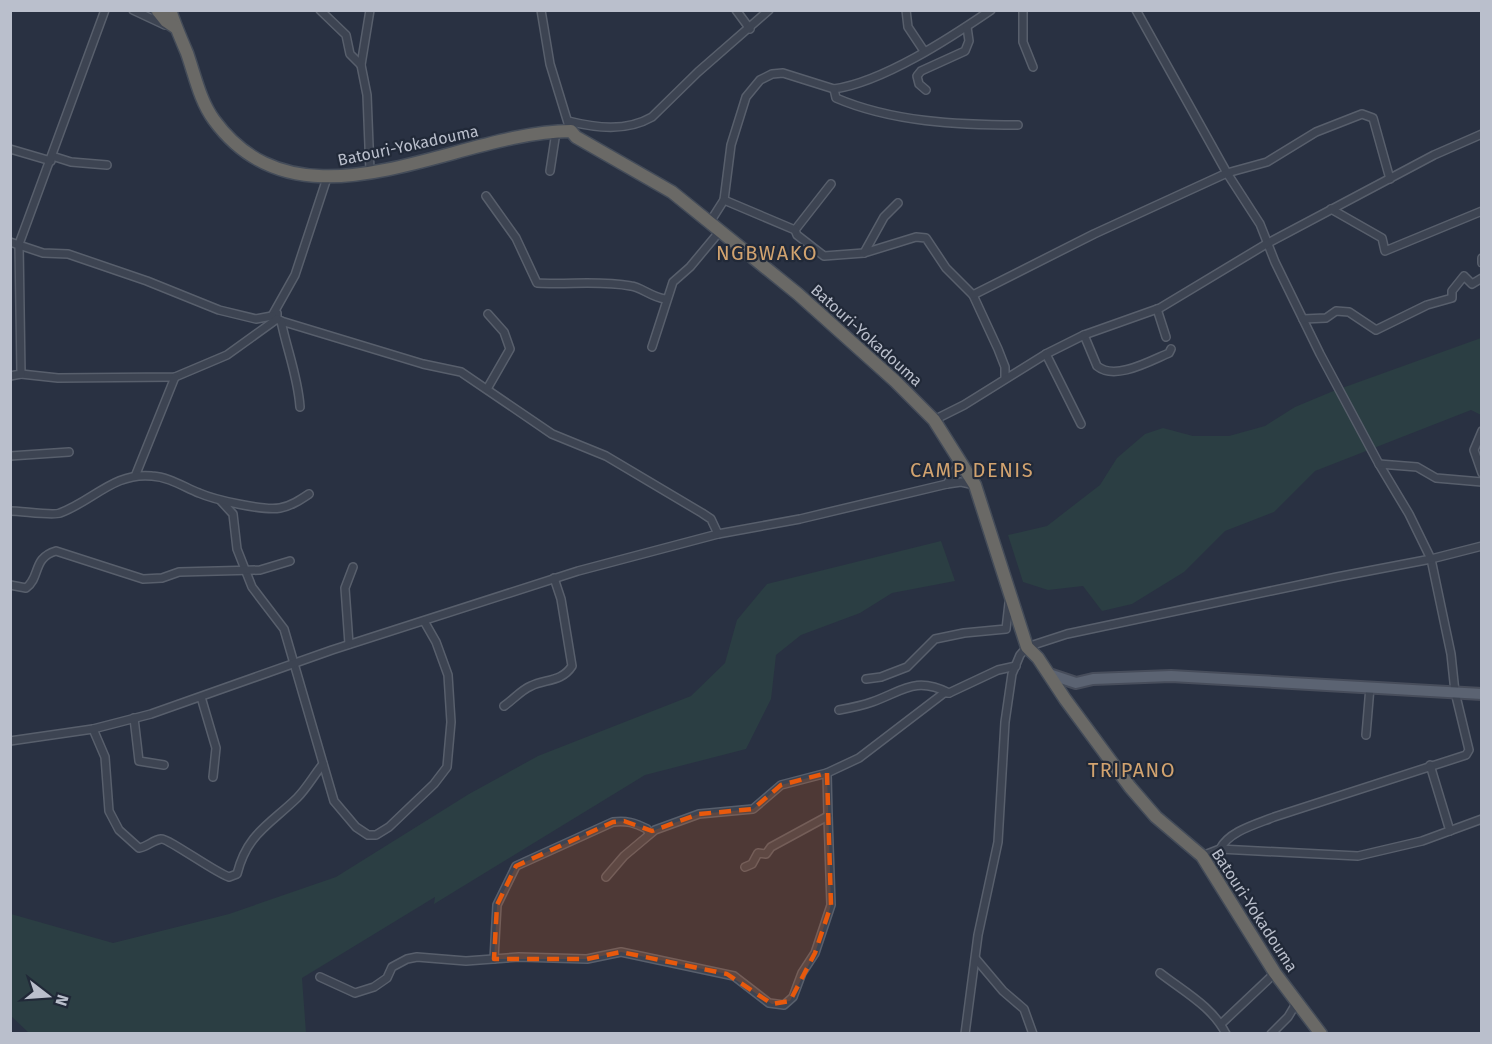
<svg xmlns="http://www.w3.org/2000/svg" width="1492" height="1044" viewBox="0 0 1492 1044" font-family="'Fira Sans',sans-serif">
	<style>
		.green { fill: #2b3e43 }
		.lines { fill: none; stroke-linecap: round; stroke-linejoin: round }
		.minor-casing { stroke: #585f6c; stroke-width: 10 }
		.primary-casing { stroke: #474d5b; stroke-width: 14 }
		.trunk-casing { stroke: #444c59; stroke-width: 15 }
		.minor { stroke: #3d4452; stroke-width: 7 }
		.primary { stroke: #5b6372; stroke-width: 10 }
		.trunk { stroke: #6a6966; stroke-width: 12 }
		.marked { fill: #e8590c; fill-opacity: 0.2; stroke: #e8590c; stroke-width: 4.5; stroke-dasharray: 12 8; stroke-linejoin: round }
		.labels { text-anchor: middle; stroke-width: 4.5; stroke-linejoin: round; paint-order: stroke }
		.street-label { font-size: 16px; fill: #babfcc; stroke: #212938 }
		.quarter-label { font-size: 20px; letter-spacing: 1.5px; fill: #d2a36f; stroke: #212938 }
	</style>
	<rect width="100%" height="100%" fill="#293142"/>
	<g class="green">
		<path d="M 1481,338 L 1481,415 L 1471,410 L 1315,471 L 1274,512 L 1225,531 L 1184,572 L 1132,604 L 1102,611 L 1083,586 L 1048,590 L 1023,582 L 1008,535 L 1047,526 L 1100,485 L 1117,458 L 1145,434 L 1163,428 L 1193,436 L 1229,436 L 1265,426 L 1295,407 L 1331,392 Z"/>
		<path d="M 941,541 L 955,581 L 892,593 L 860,613 L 801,635 L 776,655 L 771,699 L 746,749 L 645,775 L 434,904 L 435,897 L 302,978 L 306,1033 L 29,1033 L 11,1016 L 11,914 L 113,943 L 229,914 L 336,877 L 469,794 L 538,756 L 691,696 L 725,663 L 737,620 L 767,584 Z"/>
	</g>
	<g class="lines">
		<defs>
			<g id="minor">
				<path d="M 133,10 L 165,25"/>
				<path d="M 320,10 L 346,35 L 350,54 L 361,65"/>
				<path d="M 370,10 L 361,65 L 367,95 L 370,171"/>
				<path d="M 541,10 L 550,64 L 568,123"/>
				<path d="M 736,10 L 750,29"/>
				<path d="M 906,10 L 908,27 L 924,51"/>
				<path d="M 991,10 C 950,38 883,82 834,89 L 836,98 C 892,122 958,125 1018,125"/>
				<path d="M 1023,10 L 1023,42 L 1033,67"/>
				<path d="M 1136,10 L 1227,173 L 1260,224 L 1275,262 L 1320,354 L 1379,464 L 1409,514 L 1431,559 L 1451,654 L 1455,692 L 1469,750 L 1466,755 L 1274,817 C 1257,824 1229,831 1220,849"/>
				<path d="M 926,90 L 919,84 L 917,76 L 921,71 L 965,51 L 969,41 L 967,27"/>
				<path d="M 568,121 C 596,128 626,132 652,117 L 698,72 L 769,10"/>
				<path d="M 10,149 L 51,161"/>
				<path d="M 52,156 L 71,162 L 107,165"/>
				<path d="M 550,171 L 556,132"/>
				<path d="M 327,178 L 295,275 L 272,316 L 277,313 L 277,319 L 281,321 L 423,364 L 461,372 L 552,434 L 606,456 L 702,513 L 711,519 L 718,534"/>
				<path d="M 831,184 L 795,230 L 797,235 L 824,256 L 864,253 L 916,237 L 926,238 L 946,268 L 973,295 L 998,349 L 1005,367 L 1005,378"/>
				<path d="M 486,196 L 516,238 L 537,283 C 569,285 598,280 631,286 C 641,287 651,297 665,299"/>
				<path d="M 724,200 L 731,145 L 746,97 L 760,80 L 772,74 L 783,73 L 834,89"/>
				<path d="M 1331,209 L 1382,238 L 1385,251 L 1482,211"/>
				<path d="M 710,222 L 724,200 L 795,230"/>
				<path d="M 10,242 L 43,253 L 68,254 L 147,281 L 219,310 L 256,319 L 272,316"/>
				<path d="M 864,253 L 884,217 L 898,203"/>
				<path d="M 1482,258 L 1482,263"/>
				<path d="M 973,295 L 1094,234 L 1227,173 L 1267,162 L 1316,132 L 1362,114 L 1373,118 L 1390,179"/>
				<path d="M 1157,309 L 1166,337"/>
				<path d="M 1303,319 L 1326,318 L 1336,311 L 1349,312 L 1376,330 L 1427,305 L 1452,298 L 1452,291 L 1464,276 L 1472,284 L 1482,278"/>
				<path d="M 281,321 C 287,350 298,377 300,407"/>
				<path d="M 1084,335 L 1097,366 C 1115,381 1150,361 1169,353 L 1171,349"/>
				<path d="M 652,347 L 673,282 L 690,267 L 720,231"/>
				<path d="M 1046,354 L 1081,424"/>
				<path d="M 21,374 L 58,378 L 175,377 L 227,355 L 277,319"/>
				<path d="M 10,376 L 21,374 L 19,244 L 105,10"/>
				<path d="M 487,389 L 510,349 L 504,332 L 488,314"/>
				<path d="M 934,420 L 964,405 L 1046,354 L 1084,335 L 1160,308 L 1268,243 L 1434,155 L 1482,134"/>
				<path d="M 1482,431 L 1474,450 L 1482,473"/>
				<path d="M 10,456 L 69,452"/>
				<path d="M 1379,464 L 1417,467 L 1436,478 L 1482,482"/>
				<path d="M 136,474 L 175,377"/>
				<path d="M 947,484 L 961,461"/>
				<path d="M 221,501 L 233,514 L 237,549 L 252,587 L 284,629 L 334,801 L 356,827 L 368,835 L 376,835 L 389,827 L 434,784 L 447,767 L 451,722 L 448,675 L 436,642 L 424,621"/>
				<path d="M 10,511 C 22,511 53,516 60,513 C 93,501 114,472 152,476 C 169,477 184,487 199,493 C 215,500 264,511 280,508 C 291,506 300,500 309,494"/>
				<path d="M 10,585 L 26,588 C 41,577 32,558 56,551 L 143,579 L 162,578 L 179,572 L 260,570 L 290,561"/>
				<path d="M 349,644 L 345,588 L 353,567"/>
				<path d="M 866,679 L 881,677 L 907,667 L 935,639 L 964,633 L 1006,629 L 1009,603"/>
				<path d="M 201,697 L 216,748 L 213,777"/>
				<path d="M 504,706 C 513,700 521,690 531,686 C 545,679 562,682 572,666 L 561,599 L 554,578"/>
				<path d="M 839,710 C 850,708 861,706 872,702 C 903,691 915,676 949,693 L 998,670 L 1016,666"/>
				<path d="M 134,718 L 139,761 L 164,765"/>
				<path d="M 93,729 L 105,757 L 109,811 L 119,830 L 139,848 C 147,847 153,840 161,839 C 168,838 214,872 229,877 L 237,874 C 247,834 269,825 297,798 C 307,788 314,775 323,764"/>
				<path d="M 1366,735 L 1370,687"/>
				<path d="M 10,741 L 93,729 L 151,714 L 332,650 L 578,571 L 718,534 L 800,519 L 947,484 L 961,482 L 975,485"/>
				<path d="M 1430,765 L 1450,831"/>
				<path d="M 1202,856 L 1220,849 L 1358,856 L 1422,841 L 1482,819"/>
				<path d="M 745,867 L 752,864 L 758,853 L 766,854 L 771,847 L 828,816 L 827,773"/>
				<path d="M 606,877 L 624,856 L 655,830 L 699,814 L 753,809 L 781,785 L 827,773 L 859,758 L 944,693 L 949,693"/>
				<path d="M 494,959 L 497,905 L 516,866 L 613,822 C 626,820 635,823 647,829 L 649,834"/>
				<path d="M 976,959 L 1003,991 L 1024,1009 L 1033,1034"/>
				<path d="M 1160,973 C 1183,991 1213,1007 1226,1034"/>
				<path d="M 320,977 L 355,993 L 374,987 L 387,978 L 392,967 L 407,959 L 417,957 L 466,961 L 519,957 L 587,959 L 621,952 L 734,976 L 769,1003 L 784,1005 L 793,997 L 802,973 L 815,953 L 831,905 L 828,816"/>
				<path d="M 1222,1023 L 1275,973"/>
				<path d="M 965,1034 L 978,935 L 998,842 L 1005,722 L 1012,674 L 1020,655 L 1027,647 L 1067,634 L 1337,577 L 1431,559 L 1482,546"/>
				<path d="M 1271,1034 L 1288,1017 L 1297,1002"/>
			</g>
			<path id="primary" d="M 1049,674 L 1076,683 L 1093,679 L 1171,676 L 1482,694"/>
			<g id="trunk">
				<path d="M 170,10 C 175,25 181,39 187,53 C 195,76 200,101 214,120 C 302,240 456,131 571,131 L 576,137 L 672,192 L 798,294 L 895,381 L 934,420 L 975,485 L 1027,647 L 1038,658 L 1065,699 L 1130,787 L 1156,817 L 1202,856 L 1275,973 L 1321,1034"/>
				<path d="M 158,11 L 166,21 L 175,27"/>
			</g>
		</defs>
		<use href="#minor" class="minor-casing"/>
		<use href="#primary" class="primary-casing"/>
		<use href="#trunk" class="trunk-casing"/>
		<use href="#minor" class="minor"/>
		<use href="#primary" class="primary"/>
		<use href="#trunk" class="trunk"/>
	</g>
	<path class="marked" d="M 827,773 L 831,905 L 815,953 L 790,1001 L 772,1004 L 727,974 L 621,952 L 587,959 L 494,959 L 497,905 L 516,866 L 613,822 L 624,821 L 652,831 L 699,814 L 753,809 L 781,785 Z"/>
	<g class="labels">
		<g class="street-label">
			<text transform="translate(408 145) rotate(-12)" y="6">Batouri-Yokadouma</text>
			<text transform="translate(867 335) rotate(42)" y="6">Batouri-Yokadouma</text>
			<text transform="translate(1255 910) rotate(57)" y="6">Batouri-Yokadouma</text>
		</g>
		<g class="quarter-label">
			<text x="767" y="260">NGBWAKO</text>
			<text x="972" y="477">CAMP DENIS</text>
			<text x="1132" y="777">TRIPANO</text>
		</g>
	</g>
	<rect width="1492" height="1044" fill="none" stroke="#babfcc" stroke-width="24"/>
	<g transform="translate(48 996) rotate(107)" stroke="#212938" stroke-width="4.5" paint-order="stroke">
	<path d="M0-4.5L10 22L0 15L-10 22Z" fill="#babfcc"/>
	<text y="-9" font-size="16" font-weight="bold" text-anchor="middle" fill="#babfcc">N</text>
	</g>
</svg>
